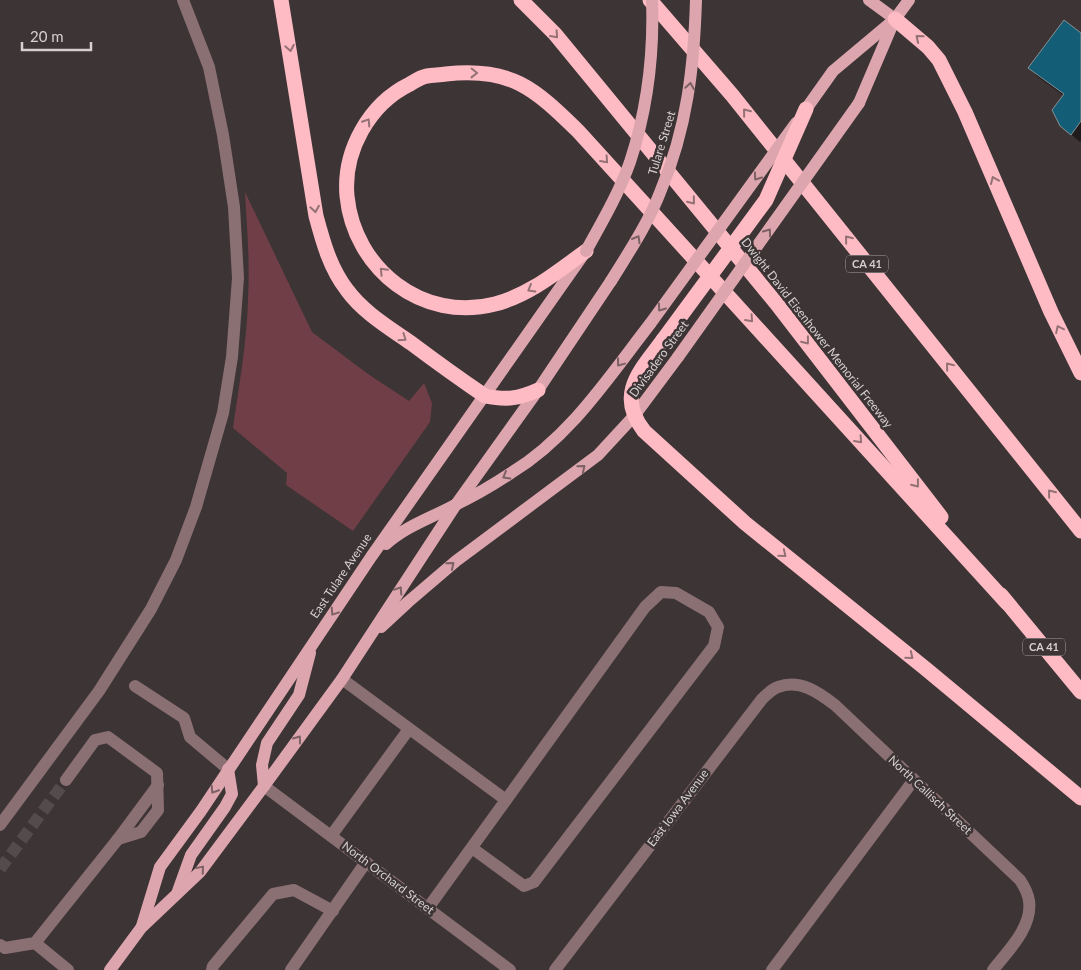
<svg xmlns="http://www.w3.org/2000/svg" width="1081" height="970" viewBox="0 0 1081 970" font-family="Lato,sans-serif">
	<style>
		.green { fill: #703e47 }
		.shadow { fill: #0007 }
		.building { fill: #135e76; stroke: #889195 }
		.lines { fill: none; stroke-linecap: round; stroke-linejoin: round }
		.minor-tunnel { stroke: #534b4c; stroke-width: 12; stroke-dasharray: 12 6; stroke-linecap: butt }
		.minor { stroke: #8a6f73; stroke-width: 12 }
		.major { stroke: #dda5ad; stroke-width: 12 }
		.highway { stroke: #febbc4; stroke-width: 15 }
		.major-bridge { stroke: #dda5ad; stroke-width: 12 }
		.highway-bridge { stroke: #febbc4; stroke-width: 15 }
		.oneway { stroke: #937175 }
		.oneway2 { stroke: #7c6165 }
		.labels { text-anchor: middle; stroke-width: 5; stroke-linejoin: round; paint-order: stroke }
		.shield { fill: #3c3435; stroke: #a7a1a2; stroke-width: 1 }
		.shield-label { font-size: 11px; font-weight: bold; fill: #d5d0d0 }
		.street-label { font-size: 12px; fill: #d5d0d0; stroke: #3c3435 }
	</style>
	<rect width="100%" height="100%" fill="#3c3435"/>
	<path class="green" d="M 245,192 L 312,332 L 368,374 L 409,401 L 424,383 L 432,403 L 430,422 L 353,531 L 286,485 L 287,473 L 233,428 C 239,385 247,342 248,299 C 250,263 247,228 245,192 Z"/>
	<path class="shadow" d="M 1081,34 L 1081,140 L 1080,142 L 1061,126 L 1064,96 L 1038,77 L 1029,68 Z"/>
	<path class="building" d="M 1064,20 L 1081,33 L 1081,121 L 1071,135 L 1060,126 L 1052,110 L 1064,94 L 1028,68 Z"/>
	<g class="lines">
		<path class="minor-tunnel" d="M 0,869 L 66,780"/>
		<g class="minor">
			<path d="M 342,679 L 506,800 L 428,908"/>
			<path d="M 135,686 L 184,718 L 190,737 L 228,769"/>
			<path d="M 66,780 L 95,740 L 108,737 L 157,773 L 158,810 L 141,832 L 118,839"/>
			<path d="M 264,786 L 510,970"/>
			<path d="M 0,825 L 99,691 L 151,609 L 176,560 L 196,507 L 223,413 L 232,357 L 238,278 L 234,207 L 223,135 L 209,67 L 183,0"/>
			<path d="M 331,836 L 409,729"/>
			<path d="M 472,848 L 524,886 L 534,882 L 714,646 L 718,627 L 709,612 L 676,593 L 661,592 L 645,607 L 506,800"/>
			<path d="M 35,943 L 68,970"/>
			<path d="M 0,945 L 5,948 L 35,943 L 118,839 L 158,785"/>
			<path d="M 212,970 L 213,966 L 273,894 L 294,890 L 333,911"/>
			<path d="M 291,970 L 366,862"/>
			<path d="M 555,970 L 762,699 C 766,695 772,689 778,687 C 800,679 818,692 835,705 L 1020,880 C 1024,886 1028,893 1029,901 C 1033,927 1007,952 993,970"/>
			<path d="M 772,970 L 913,781"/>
		</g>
		<g class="major">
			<path d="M 869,0 L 895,19"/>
			<path d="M 859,103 L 894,21"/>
			<path d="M 806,109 L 833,71 L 895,19 L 909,0"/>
			<path d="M 386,544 C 406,526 431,518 455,505 C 474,496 493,485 511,473 C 570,437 608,378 650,324"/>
			<path d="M 381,627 L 408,602 L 456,561 L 598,455 L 634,416 L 678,357"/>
			<path d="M 264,786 L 262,765 L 267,743 L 299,695 L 310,653"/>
			<path d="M 178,891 L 191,855 L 225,807 L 232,794 L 228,769"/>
			<path d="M 142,926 L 160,867 L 201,811 L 371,557 L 583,255"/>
			<path d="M 110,970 L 141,928 L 200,872 L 264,786 L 342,679 L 455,506 L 538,390 L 611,281"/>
		</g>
		<g class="highway">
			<path d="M 281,0 L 316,216 C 323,242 330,268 347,290 C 363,312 388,327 411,343 C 435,361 460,379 485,396 C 506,400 518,399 538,390"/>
			<path d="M 521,0 L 555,34 L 776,303 L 941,517"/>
			<path d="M 650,0 L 732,95 L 1081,531"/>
			<path d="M 895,19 L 928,47 L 939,60 L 965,112 L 1051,312 L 1081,373"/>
			<path d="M 586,251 C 558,271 530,295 495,304 C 423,323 354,269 347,196 C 343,151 369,104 410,84 C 415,81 421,77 427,76 C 433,75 440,75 446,74 C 511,67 534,88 578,131 L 1007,603"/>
			<path d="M 663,340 C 641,370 615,394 644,431 L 745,523 L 926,669 L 1081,798"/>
			<path d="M 1001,595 L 1081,692"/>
		</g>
		<g class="major-bridge">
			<path d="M 586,251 C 602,222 619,193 630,162 C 647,110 654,55 652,0"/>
			<path d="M 611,281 C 629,252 649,222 661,190 C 687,128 694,67 696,0"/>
			<path d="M 650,324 L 796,123"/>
			<path d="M 678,357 L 859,103"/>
		</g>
		<path class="highway-bridge" d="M 663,340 L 766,200 L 806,109"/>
	</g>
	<defs><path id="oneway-chevron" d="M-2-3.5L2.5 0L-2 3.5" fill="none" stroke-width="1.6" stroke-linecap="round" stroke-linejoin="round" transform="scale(1.25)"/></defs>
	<g class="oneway">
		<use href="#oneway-chevron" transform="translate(555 35) rotate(48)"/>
		<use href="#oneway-chevron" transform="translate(919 38) rotate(-140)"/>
		<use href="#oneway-chevron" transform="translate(290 48) rotate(80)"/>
		<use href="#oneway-chevron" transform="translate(474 73) rotate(1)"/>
		<use href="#oneway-chevron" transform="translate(746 112) rotate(-129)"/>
		<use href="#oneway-chevron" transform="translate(367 122) rotate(-57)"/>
		<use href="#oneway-chevron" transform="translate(605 160) rotate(48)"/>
		<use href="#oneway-chevron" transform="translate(994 180) rotate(-113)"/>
		<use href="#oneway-chevron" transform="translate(692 201) rotate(51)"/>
		<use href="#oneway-chevron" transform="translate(315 209) rotate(81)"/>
		<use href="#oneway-chevron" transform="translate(848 239) rotate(-129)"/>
		<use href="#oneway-chevron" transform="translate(383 271) rotate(-134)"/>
		<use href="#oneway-chevron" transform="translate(531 289) rotate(150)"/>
		<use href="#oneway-chevron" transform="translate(750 319) rotate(48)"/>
		<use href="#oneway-chevron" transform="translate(1059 329) rotate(-116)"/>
		<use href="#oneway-chevron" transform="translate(403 338) rotate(35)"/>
		<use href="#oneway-chevron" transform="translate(806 341) rotate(52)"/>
		<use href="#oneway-chevron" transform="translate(949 366) rotate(-129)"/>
		<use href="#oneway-chevron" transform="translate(859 440) rotate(48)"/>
		<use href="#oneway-chevron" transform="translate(916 484) rotate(52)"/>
		<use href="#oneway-chevron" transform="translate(1051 493) rotate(-129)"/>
		<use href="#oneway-chevron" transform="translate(783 554) rotate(39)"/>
		<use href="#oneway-chevron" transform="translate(910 656) rotate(39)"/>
	</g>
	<g class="oneway2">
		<use href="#oneway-chevron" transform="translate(690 86) rotate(-81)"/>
		<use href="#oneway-chevron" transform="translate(757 177) rotate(126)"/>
		<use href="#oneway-chevron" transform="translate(768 232) rotate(-54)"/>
		<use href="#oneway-chevron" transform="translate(637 239) rotate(-60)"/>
		<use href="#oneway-chevron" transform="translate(661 308) rotate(126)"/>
		<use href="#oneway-chevron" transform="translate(620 363) rotate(127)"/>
		<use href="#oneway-chevron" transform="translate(582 468) rotate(-39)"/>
		<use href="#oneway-chevron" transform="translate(506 476) rotate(150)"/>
		<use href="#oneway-chevron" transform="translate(451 565) rotate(-40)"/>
		<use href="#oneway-chevron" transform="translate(399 590) rotate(-57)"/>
		<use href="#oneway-chevron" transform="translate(334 612) rotate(124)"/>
		<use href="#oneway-chevron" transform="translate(298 739) rotate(-54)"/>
		<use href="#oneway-chevron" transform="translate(214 790) rotate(123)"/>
		<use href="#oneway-chevron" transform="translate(201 869) rotate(-50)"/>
	</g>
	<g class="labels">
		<g class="shield">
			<rect x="846" y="255.5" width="42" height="17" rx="4"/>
			<rect x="1023" y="638.5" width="42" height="17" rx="4"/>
		</g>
		<g class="shield-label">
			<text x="867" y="268">CA 41</text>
			<text x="1044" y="651">CA 41</text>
		</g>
		<g class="street-label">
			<text transform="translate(662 143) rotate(-73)" y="4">Tulare Street</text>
			<text transform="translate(817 333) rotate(52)" y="4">Dwight David Eisenhower Memorial Freeway</text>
			<text transform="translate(659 359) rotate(-54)" y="4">Divisadero Street</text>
			<text transform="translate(341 576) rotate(-56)" y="4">East Tulare Avenue</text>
			<text transform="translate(930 795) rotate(43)" y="4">North Callisch Street</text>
			<text transform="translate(678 808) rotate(-53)" y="4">East Iowa Avenue</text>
			<text transform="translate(388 878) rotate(37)" y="4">North Orchard Street</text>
		</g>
	</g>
	<path d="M22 42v8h69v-8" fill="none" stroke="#d5d0d0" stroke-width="2.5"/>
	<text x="30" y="42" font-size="15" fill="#d5d0d0" stroke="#3c3435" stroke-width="4" paint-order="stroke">20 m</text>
</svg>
